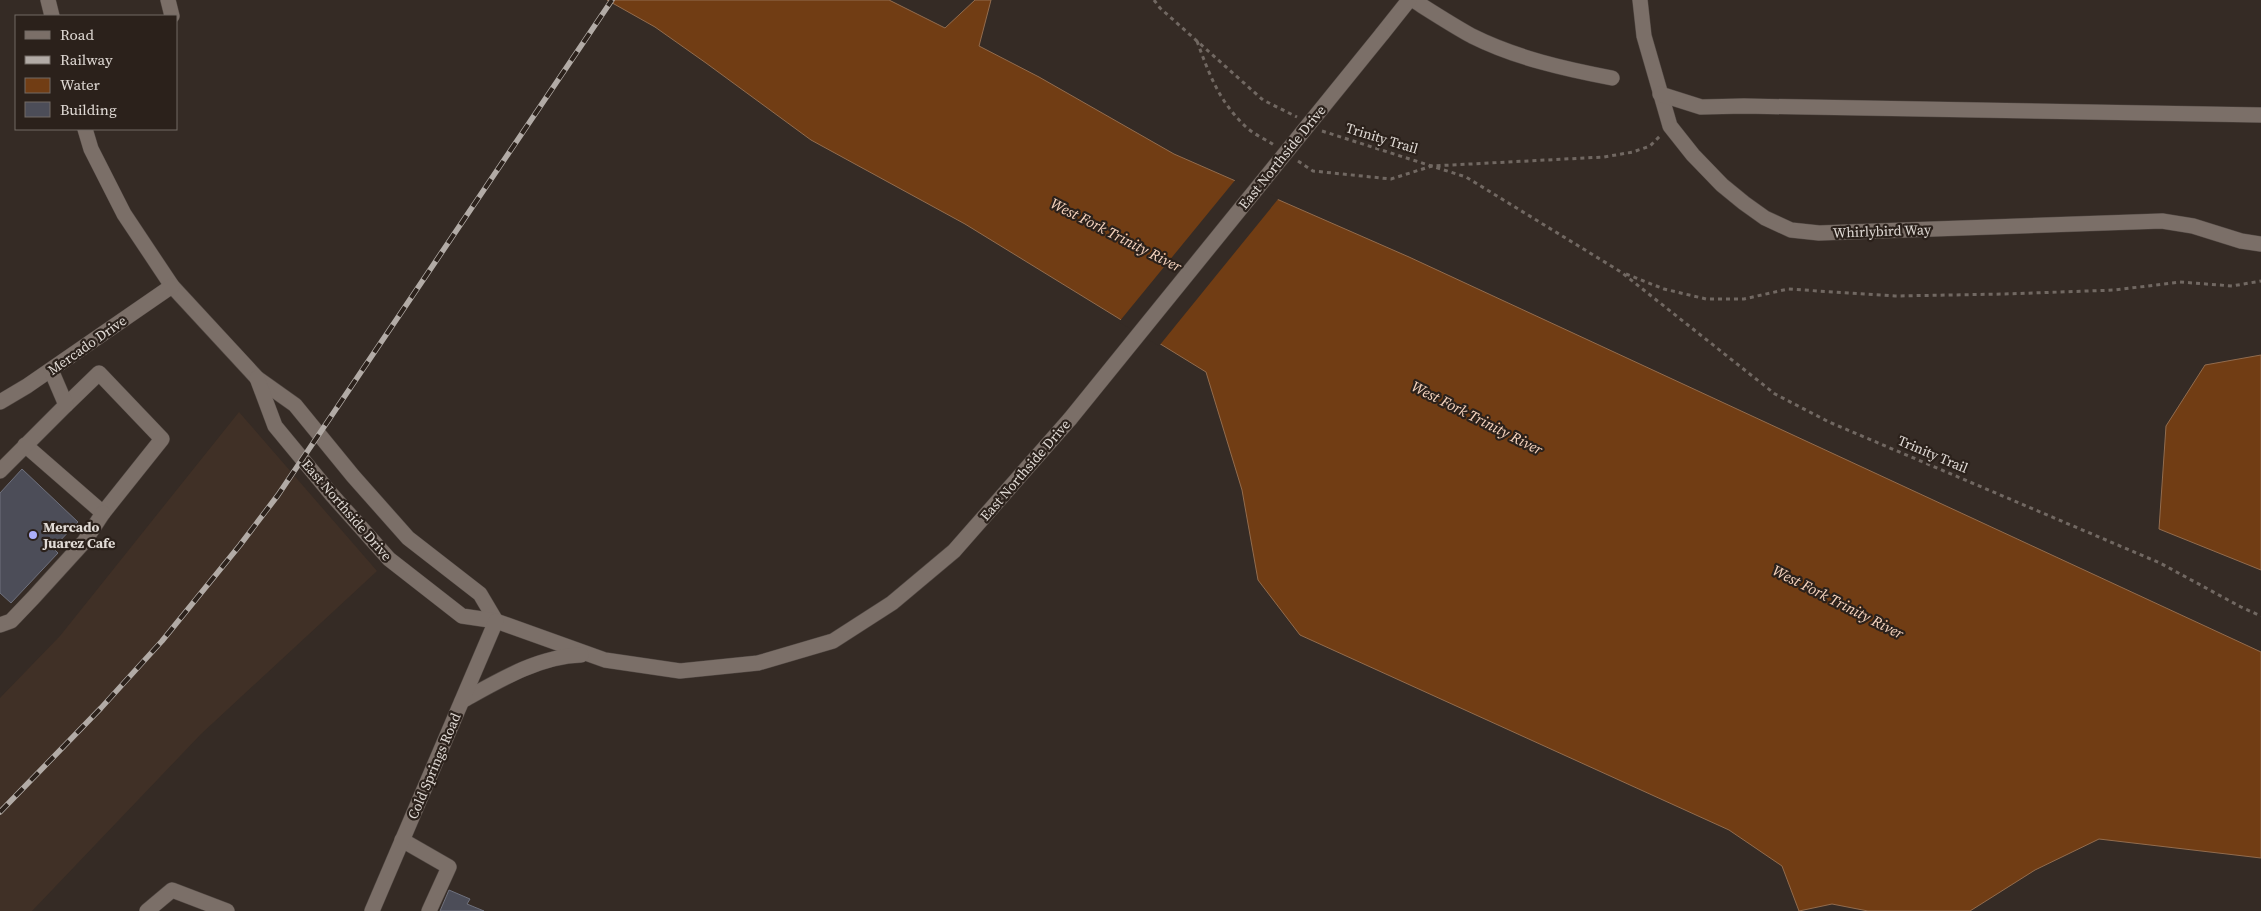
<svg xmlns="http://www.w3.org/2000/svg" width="2261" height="911" viewBox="0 0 2261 911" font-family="'Source Serif 4',serif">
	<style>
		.built { fill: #403026 }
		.water { fill: #713d14; stroke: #926c4e }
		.pier { fill: #352b25 }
		.building { fill: #4c4d58; stroke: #6f717d }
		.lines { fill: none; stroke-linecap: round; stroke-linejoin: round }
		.minor-casing { stroke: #504742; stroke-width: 16 }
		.path { stroke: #716862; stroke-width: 3; stroke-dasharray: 4 4; stroke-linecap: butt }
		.minor { stroke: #7b6f68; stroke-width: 15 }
		.rail-casing { stroke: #b2aba6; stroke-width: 5.5 }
		.rail { stroke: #2b211b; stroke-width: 4; stroke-dasharray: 11; stroke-linecap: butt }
		.minor-bridge-casing { stroke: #504742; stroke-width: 16; stroke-linecap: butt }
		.minor-bridge { stroke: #7b6f68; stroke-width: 15 }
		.poi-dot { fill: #acaffb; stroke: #2b211b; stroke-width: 2 }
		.labels { text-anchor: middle; stroke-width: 4.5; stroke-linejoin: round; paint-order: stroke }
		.street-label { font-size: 14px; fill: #e0dad5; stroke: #2b211b }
		.poi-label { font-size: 14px; font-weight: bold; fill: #e0dad5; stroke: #2b211b; text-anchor: start }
		.water-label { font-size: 15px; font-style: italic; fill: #f8d6c0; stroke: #2b211b }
	</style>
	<rect width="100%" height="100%" fill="#352b25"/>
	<path class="built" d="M 239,412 L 377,571 L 201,734 L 32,911 L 0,911 L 0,698 L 60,636 Z"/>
	<g class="water">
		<path d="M 607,0 L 889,0 L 945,28 L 975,0 L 991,0 L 979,46 L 1039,77 L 1174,154 L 1409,257 L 2261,652 L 2261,858 L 2099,839 L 2035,870 L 1970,911 L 1868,911 L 1832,904 L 1799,911 L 1782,866 L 1729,830 L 1300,635 L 1258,580 L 1242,490 L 1206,372 L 965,224 L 811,140 L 706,63 L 655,27 Z"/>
		<path d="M 2261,355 L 2261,570 L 2159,529 L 2166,426 L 2205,365 Z"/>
	</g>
	<path class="pier" d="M 1236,179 L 1279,198 L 1159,346 L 1119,322 Z"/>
	<g class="building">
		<path d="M 22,469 L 78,522 L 53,548 L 58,553 L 11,603 L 0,593 L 0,493 Z"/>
		<path d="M 449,890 L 470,899 L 467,904 L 484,911 L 440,911 Z"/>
	</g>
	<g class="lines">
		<defs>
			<g id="minor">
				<path d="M 48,0 L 52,16"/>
				<path d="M 168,0 L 172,16"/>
				<path d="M 1413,0 C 1432,12 1452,25 1472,36 C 1516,58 1565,69 1612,78"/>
				<path d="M 1640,0 L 1644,36 L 1670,126 L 1693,155 L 1722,185 L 1744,203 L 1765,218 L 1791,230 L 1819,233 L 2162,221 L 2193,226 L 2241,241 L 2261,244"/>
				<path d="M 1382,34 L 1409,0"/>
				<path d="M 1660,94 L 1701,107 L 1744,106 L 2261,115"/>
				<path d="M 85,129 L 91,149 L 124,214 L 172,286 L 257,378 L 295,405 L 353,476 L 408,538 L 480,594 L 496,621"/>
				<path d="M 257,378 L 275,426 L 332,495 L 389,559 L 462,616 L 496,621 L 605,660 L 680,671 L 758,663 L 833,641 L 892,603 L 954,551 L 1070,419"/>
				<path d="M 0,402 L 27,386 L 172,286"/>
				<path d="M 25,445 L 103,513 L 162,439 L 99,373 L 66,405"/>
				<path d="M 0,471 L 66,405 L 51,370"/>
				<path d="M 0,625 L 11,621 L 33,598 L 84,542 L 103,513"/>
				<path d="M 462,701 C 498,681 539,656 581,655"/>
				<path d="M 402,840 L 449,867 L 429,911"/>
				<path d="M 147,911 L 172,890 L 227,911"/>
				<path d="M 372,911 L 496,621"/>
			</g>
		</defs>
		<use href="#minor" class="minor-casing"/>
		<g class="path">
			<path d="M 1154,0 L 1160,8 L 1263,100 L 1297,117"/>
			<path d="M 1197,41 C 1209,74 1219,101 1245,126 C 1253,134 1265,139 1274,145"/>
			<path d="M 1322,131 L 1466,177 L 1621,272 L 1775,394 L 1829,422 L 2160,563 L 2241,607 L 2261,616"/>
			<path d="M 1298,161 L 1313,171 L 1391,179 L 1432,166 L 1604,157 L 1633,152 L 1650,146 L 1661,135"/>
			<path d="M 1626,274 L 1664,289 L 1706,299 L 1744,299 L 1788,289 L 1895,296 L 2005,294 L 2115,290 L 2180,282 L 2232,286 L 2261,281"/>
		</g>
		<use href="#minor" class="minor"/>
		<defs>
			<path id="rail" d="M 0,812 L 101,708 L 162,641 L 240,545 L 278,495 L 612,0"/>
		</defs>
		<use href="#rail" class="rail-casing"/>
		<use href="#rail" class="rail"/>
		<defs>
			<path id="minor-bridge" d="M 1070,419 L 1382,34"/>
		</defs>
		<use href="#minor-bridge" class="minor-bridge-casing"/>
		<use href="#minor-bridge" class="minor-bridge"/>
	</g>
	<circle class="poi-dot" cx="33" cy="535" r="5"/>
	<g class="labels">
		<g class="street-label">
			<text transform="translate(1382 138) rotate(17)" y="5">Trinity Trail</text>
			<text transform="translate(1282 157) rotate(-51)" y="5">East Northside Drive</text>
			<text transform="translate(1882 231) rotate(-2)" y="5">Whirlybird Way</text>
			<text transform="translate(87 345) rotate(-35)" y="5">Mercado Drive</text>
			<text transform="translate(1933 454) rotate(23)" y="5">Trinity Trail</text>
			<text transform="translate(1025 470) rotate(-49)" y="5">East Northside Drive</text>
			<text transform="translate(347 510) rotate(49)" y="5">East Northside Drive</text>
			<text transform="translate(434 766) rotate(-67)" y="5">Cold Springs Road</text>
		</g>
		<g class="poi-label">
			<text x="43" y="532">Mercado<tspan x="43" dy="16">Juarez Cafe</tspan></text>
		</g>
		<g class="water-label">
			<text transform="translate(1116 235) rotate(27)" y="5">West Fork Trinity River</text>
			<text transform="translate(1477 418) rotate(27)" y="5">West Fork Trinity River</text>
			<text transform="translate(1838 602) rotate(27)" y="5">West Fork Trinity River</text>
		</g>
	</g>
	<rect x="15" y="15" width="162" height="115" fill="#2b211b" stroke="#736b65"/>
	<rect x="25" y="31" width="25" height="8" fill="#7b6f68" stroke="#736b65"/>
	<text x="60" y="40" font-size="15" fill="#e0dad5">Road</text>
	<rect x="25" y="56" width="25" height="8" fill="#b2aba6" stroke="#736b65"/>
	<text x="60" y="65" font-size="15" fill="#e0dad5">Railway</text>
	<rect x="25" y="78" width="25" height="15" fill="#713d14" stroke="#736b65"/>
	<text x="60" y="90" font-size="15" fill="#e0dad5">Water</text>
	<rect x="25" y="102" width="25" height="15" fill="#4c4d58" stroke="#736b65"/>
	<text x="60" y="115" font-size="15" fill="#e0dad5">Building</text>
</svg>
